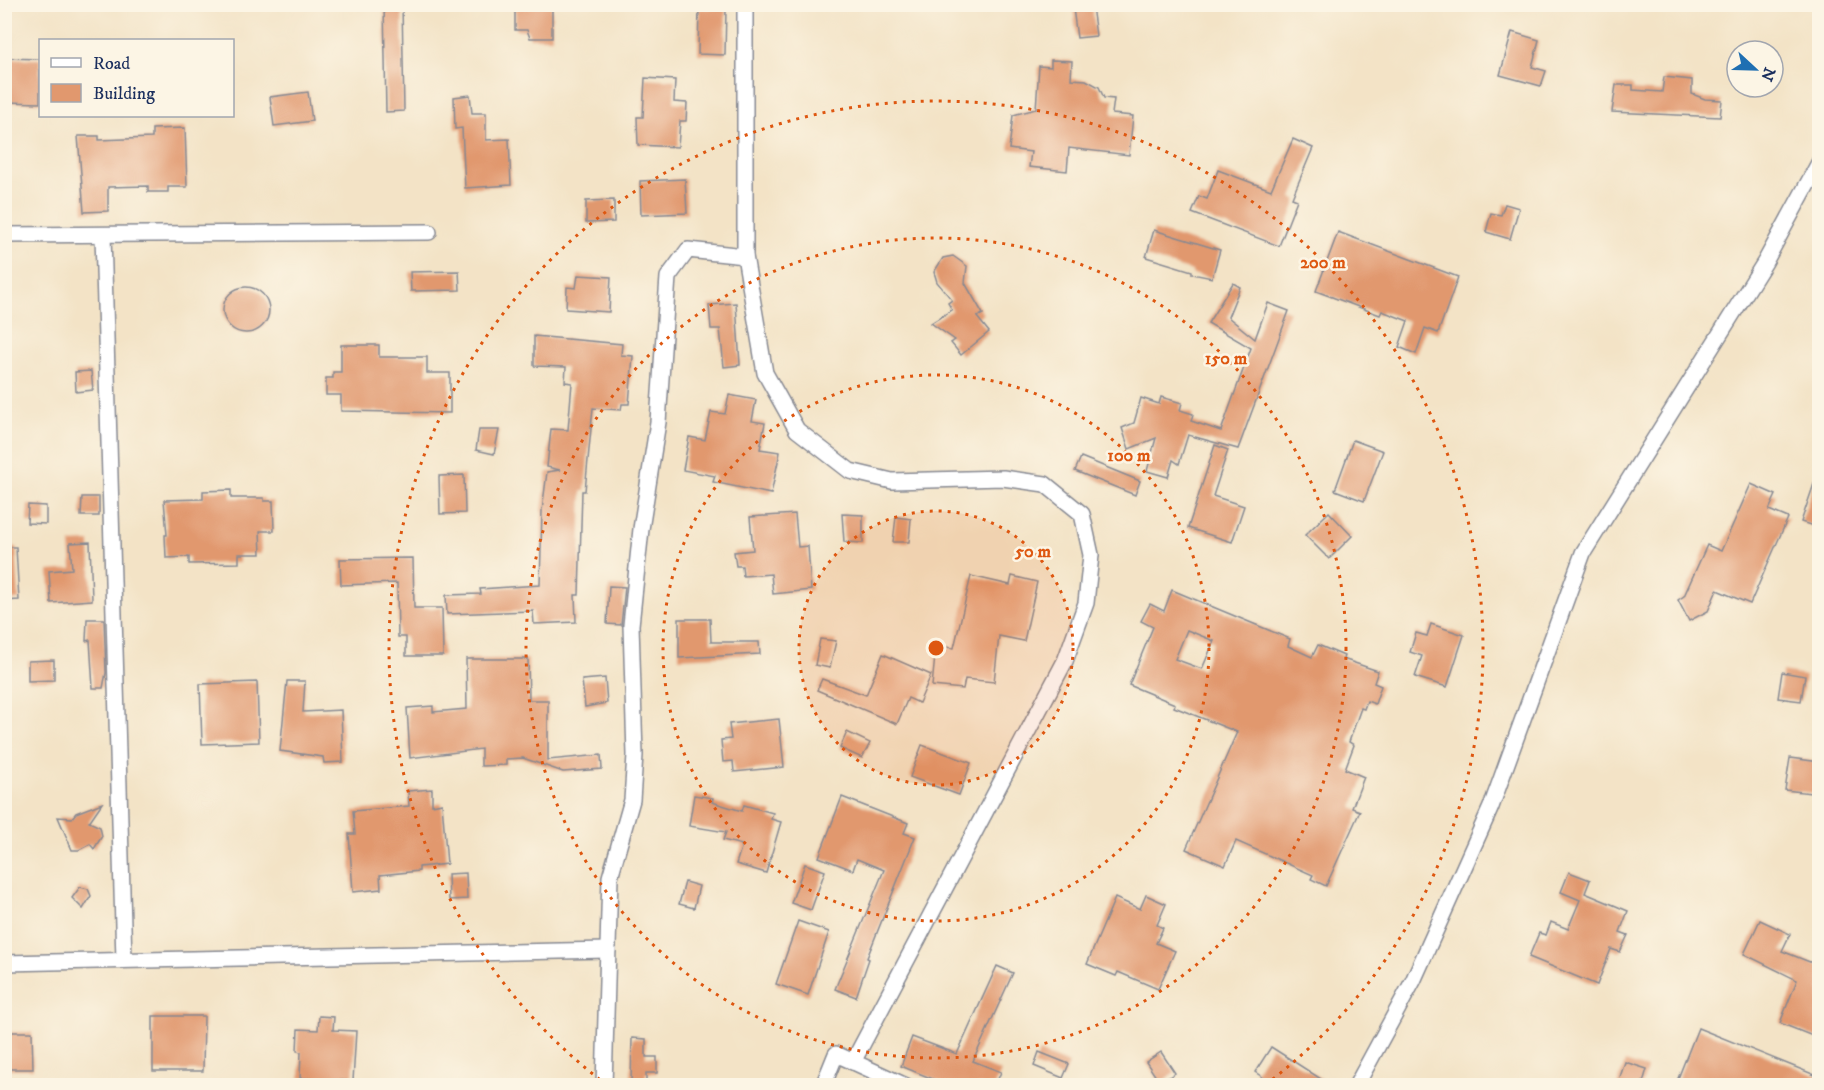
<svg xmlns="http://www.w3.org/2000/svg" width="1824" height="1090" viewBox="0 0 1824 1090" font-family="'IM FELL DW Pica',serif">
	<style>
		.building { fill: #e1986e; fill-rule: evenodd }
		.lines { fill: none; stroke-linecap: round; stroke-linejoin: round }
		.minor-casing { stroke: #878992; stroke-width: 18 }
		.minor { stroke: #fff; stroke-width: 15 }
		.ring { fill: none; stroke: #de5710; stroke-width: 3; stroke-dasharray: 3 6 }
		.centre { fill: #de5710; stroke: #fcf5e5; stroke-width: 3 }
		.ring-label { font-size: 18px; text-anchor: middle; font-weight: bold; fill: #de5710; stroke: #fcf5e5; stroke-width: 5; stroke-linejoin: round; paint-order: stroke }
	</style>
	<rect width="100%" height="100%" fill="#fcf5e5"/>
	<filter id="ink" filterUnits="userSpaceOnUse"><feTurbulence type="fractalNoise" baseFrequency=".0167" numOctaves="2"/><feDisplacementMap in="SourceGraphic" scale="12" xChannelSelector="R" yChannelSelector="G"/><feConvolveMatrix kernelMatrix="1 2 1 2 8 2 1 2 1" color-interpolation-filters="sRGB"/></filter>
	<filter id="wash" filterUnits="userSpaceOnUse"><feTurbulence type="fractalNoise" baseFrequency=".008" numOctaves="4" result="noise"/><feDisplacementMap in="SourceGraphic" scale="24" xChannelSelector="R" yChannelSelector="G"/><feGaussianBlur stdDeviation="1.35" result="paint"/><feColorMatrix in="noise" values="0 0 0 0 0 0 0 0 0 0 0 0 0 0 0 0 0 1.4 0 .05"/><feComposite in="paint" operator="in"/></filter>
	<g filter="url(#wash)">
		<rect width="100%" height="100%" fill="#f3e3c6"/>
		<g id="blocks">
			<g class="building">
				<path d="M 384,4 L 402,4 L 404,111 L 386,112 Z"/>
				<path d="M 515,4 L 552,4 L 552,38 L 530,38 L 527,30 L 515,30 Z"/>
				<path d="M 1092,6 L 1096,36 L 1077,38 L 1073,8 Z"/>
				<path d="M 699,8 L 726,9 L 725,55 L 698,54 Z"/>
				<path d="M 1512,32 L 1539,40 L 1532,67 L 1546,71 L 1541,86 L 1500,75 Z"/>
				<path d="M 4,58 L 40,59 L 40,103 L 6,102 Z"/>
				<path d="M 1051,60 L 1072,61 L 1071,79 L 1086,80 L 1099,87 L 1104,98 L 1114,99 L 1112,114 L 1133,116 L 1129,155 L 1069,148 L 1067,171 L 1029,167 L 1031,152 L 1009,149 L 1013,115 L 1036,109 L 1039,66 L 1051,67 Z"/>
				<path d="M 1664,77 L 1692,80 L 1692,94 L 1705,99 L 1722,100 L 1720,117 L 1612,112 L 1616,85 L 1633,85 L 1633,90 L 1662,92 Z"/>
				<path d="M 645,78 L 675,80 L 674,102 L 687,103 L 686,121 L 680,121 L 678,147 L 638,145 L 637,117 L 643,117 Z"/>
				<path d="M 308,92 L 312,121 L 274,126 L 270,97 Z"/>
				<path d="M 470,95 L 472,113 L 486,113 L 486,140 L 509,139 L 511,185 L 465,188 L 462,128 L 455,129 L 454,97 Z"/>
				<path d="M 185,128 L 187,187 L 168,187 L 168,192 L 148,192 L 148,186 L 108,187 L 108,211 L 84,212 L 78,136 L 99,136 L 99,140 L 152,138 L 152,129 Z"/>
				<path d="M 1293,139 L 1313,148 L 1292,198 L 1297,200 L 1279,246 L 1192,213 L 1199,196 L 1207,199 L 1218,170 L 1271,190 Z"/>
				<path d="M 685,179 L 687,213 L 641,215 L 640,181 Z"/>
				<path d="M 614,200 L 614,222 L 586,223 L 586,201 Z"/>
				<path d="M 1505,204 L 1519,208 L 1510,239 L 1486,232 L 1491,213 L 1501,215 Z"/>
				<path d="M 1154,230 L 1220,250 L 1212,278 L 1192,274 L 1192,271 L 1146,257 Z"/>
				<path d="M 1338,232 L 1458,277 L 1438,333 L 1425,328 L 1416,354 L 1399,347 L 1408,321 L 1382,311 L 1380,315 L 1316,291 Z"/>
				<path d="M 953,256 L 967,266 L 965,283 L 983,314 L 977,317 L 989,332 L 961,355 L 951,343 L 955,340 L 931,323 L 952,310 L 948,303 L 952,300 L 937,282 L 934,272 L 943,258 Z"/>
				<path d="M 459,271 L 460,290 L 411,291 L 410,272 Z"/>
				<path d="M 578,275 L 611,277 L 609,312 L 566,309 L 567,287 L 576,288 Z"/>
				<path d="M 1233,283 L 1240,287 L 1228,317 L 1255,339 L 1268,303 L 1289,311 L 1238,449 L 1188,435 L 1179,464 L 1173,460 L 1168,477 L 1147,471 L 1156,438 L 1129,449 L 1122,428 L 1134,423 L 1141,398 L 1159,404 L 1161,397 L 1182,403 L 1180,410 L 1193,414 L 1191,421 L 1221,431 L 1251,348 L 1208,323 Z"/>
				<circle cx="246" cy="310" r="23"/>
				<path d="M 736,303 L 740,365 L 724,367 L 720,329 L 711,329 L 709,305 Z"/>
				<path d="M 534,336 L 622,344 L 621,355 L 633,356 L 629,404 L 622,404 L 621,410 L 593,408 L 585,491 L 582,491 L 579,595 L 575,595 L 576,622 L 534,624 L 533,611 L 447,614 L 446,595 L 481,594 L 480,589 L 540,585 L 542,511 L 547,472 L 560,470 L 547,467 L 551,429 L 568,430 L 572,383 L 565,382 L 566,367 L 534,366 Z"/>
				<path d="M 341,345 L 379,345 L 379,357 L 427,357 L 427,373 L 450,373 L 450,413 L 341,411 L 341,395 L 326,395 L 326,378 L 333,378 L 333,372 L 341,372 Z"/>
				<path d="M 91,371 L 93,390 L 76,392 L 75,372 Z"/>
				<path d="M 729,395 L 756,400 L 752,421 L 765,423 L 760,449 L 780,452 L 771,494 L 713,482 L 715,476 L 683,470 L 689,437 L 705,440 L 711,412 L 725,414 Z"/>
				<path d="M 479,430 L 499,430 L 494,454 L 476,450 Z"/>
				<path d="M 1353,440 L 1383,451 L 1364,501 L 1335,490 Z"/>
				<path d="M 1215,445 L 1228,450 L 1213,496 L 1244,506 L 1232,542 L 1188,528 Z"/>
				<path d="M 1081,457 L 1140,481 L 1135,495 L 1075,471 Z"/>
				<path d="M 464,475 L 465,513 L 440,514 L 439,476 Z"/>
				<path d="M 1817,475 L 1820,475 L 1820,528 L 1801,522 Z"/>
				<path d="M 1751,484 L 1776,495 L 1769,510 L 1788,518 L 1750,604 L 1717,590 L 1708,611 L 1689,621 L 1678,600 L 1684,596 L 1707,545 L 1721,551 Z"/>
				<path d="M 231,490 L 231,498 L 264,498 L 264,501 L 273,501 L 274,531 L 260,531 L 261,554 L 239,554 L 239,563 L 189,564 L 189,557 L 166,558 L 165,535 L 167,535 L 164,500 L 203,499 L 203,491 Z"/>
				<path d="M 82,497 L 99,497 L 99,516 L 81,516 Z"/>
				<path d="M 28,505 L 46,506 L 46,524 L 27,523 Z"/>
				<path d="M 1329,512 L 1352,536 L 1329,559 L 1305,535 Z"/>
				<path d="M 795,514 L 798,547 L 808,546 L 811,590 L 773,594 L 771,574 L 743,576 L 742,566 L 736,566 L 734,552 L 753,550 L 750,517 Z"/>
				<path d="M 842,514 L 863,515 L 863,543 L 844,542 Z"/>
				<path d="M 896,517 L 911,519 L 909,542 L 893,542 Z"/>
				<path d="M 90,542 L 92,600 L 51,603 L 49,571 L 72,569 L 70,543 Z"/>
				<path d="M 4,547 L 16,547 L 19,600 L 4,601 Z"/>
				<path d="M 413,558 L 414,608 L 442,608 L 443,656 L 406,656 L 406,637 L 398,637 L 397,583 L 341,585 L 340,559 Z"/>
				<path d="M 971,576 L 1010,585 L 1012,576 L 1037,582 L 1024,641 L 999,636 L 994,682 L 965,679 L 963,689 L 932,686 L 936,646 L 954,648 Z"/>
				<path d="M 609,586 L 625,587 L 621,625 L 607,624 Z"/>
				<path d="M 1172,590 L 1290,639 L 1288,646 L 1312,657 L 1318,645 L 1344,656 L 1343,659 L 1378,671 L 1374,683 L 1381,686 L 1375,704 L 1367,701 L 1364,709 L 1361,708 L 1349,742 L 1354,745 L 1345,769 L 1364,777 L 1352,808 L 1360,811 L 1326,886 L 1311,879 L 1313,875 L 1236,841 L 1225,866 L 1186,849 L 1237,732 L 1174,707 L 1175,704 L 1129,685 L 1153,627 L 1141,621 L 1150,604 L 1164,611 ZM 1187,630 L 1214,641 L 1202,669 L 1175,659 Z"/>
				<path d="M 87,619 L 104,619 L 106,673 L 103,688 L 93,688 L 90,640 L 86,641 Z"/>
				<path d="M 679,619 L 710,619 L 711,642 L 759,642 L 760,654 L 679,658 Z"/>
				<path d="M 1431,624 L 1464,635 L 1447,687 L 1415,677 L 1422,656 L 1410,652 L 1416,633 L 1427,636 Z"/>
				<path d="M 820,639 L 836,641 L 830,668 L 815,665 Z"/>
				<path d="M 883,654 L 931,675 L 919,703 L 908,698 L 897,724 L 817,690 L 822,679 L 866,695 Z"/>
				<path d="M 466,659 L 528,659 L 529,700 L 548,700 L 548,760 L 601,755 L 602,769 L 563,772 L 523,758 L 506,759 L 506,765 L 481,766 L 481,749 L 410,758 L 407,708 L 433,706 L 433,712 L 467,709 Z"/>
				<path d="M 54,660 L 54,680 L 28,681 L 28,661 Z"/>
				<path d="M 1782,672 L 1805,676 L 1801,701 L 1778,698 Z"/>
				<path d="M 605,678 L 607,703 L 585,707 L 582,680 Z"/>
				<path d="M 287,681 L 305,681 L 303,712 L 341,710 L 343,762 L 324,763 L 323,757 L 280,751 Z"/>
				<path d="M 257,682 L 259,742 L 202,744 L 200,684 Z"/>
				<path d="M 779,719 L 784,767 L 734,772 L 733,761 L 723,762 L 721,740 L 731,739 L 729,724 Z"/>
				<path d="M 847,732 L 870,743 L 862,758 L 840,748 Z"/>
				<path d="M 922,745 L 971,763 L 959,795 L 910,777 Z"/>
				<path d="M 1790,758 L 1820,762 L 1820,794 L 1785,790 Z"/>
				<path d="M 432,789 L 432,805 L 442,803 L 447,864 L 419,867 L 419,871 L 380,875 L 381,889 L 353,892 L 349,834 L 355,834 L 353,811 L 409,806 L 408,791 Z"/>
				<path d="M 694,795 L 713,798 L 712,802 L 742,811 L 744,805 L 773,813 L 771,819 L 781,822 L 766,873 L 736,864 L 742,845 L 723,840 L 726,832 L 689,826 Z"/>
				<path d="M 842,797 L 908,823 L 904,833 L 915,837 L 867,958 L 869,959 L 856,997 L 835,989 L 884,870 L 857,859 L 853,870 L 819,857 Z"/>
				<path d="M 102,803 L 89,822 L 100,827 L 102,836 L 94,849 L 90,844 L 79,850 L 72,850 L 58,817 L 72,818 L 76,813 Z"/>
				<path d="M 805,864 L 825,871 L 811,910 L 791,903 Z"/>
				<path d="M 1569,872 L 1590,880 L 1585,893 L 1628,911 L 1620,932 L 1628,935 L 1620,952 L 1611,949 L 1597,985 L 1529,957 L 1539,933 L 1546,935 L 1551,922 L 1568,929 L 1580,900 L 1561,892 Z"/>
				<path d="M 466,873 L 467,899 L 449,900 L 448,874 Z"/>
				<path d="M 685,882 L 699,886 L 694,908 L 679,904 Z"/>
				<path d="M 80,887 L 88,889 L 91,896 L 83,909 L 72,898 Z"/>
				<path d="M 1146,895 L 1166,904 L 1157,925 L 1163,928 L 1156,943 L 1175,951 L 1158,989 L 1118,972 L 1116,976 L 1087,964 L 1115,898 L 1140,909 Z"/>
				<path d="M 1760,920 L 1790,934 L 1782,951 L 1820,966 L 1820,1039 L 1780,1023 L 1797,980 L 1744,954 Z"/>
				<path d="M 798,921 L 829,932 L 808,995 L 776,984 Z"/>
				<path d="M 997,966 L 1013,973 L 973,1061 L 1001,1072 L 995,1086 L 950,1086 L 901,1066 L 912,1037 L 957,1054 Z"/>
				<path d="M 153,1016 L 204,1016 L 203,1071 L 153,1071 Z"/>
				<path d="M 319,1016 L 334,1017 L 333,1030 L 356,1031 L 353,1081 L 300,1078 L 301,1052 L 297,1051 L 298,1029 L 318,1030 Z"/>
				<path d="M 1698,1028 L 1820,1077 L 1820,1086 L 1675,1086 Z"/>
				<path d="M 4,1032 L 32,1032 L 33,1069 L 4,1069 Z"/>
				<path d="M 632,1038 L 646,1039 L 646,1057 L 657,1057 L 657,1073 L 646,1073 L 646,1085 L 631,1084 Z"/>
				<path d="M 1271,1047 L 1332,1086 L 1276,1086 L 1255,1072 Z"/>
				<path d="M 1039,1052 L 1069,1064 L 1063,1078 L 1034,1066 Z"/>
				<path d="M 1161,1052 L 1175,1073 L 1160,1083 L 1146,1062 Z"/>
				<path d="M 1625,1062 L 1647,1069 L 1642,1086 L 1617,1086 Z"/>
			</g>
		</g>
	</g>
	<g filter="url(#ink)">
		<use href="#blocks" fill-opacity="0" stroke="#878992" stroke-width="1.5"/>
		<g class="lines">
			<defs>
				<g id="minor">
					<path d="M 745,4 L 745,256 L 765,373 L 797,430 L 850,471 L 892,481 L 1003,478 L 1045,484 L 1082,514 L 1091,555 L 1086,603 L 1065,661 L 853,1062"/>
					<path d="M 4,235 L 429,232"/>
					<path d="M 103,235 L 124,960"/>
					<path d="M 4,963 L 608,950"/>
					<path d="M 604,1086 L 610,877 L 632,800 L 635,755 L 631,625 L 641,529 L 658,422 L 668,277 L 688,250 L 745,256"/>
					<path d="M 823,1086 L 836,1054 L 906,1086"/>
					<path d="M 1356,1086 L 1413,981 L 1491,807 L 1583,553 L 1765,262 L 1820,161"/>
				</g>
			</defs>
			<use href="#minor" class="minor-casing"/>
			<use href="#minor" class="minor"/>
		</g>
	</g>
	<circle cx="936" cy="648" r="137" fill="#de5710" fill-opacity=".12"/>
	<g class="ring">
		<circle cx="936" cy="648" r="137"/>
		<circle cx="936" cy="648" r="273"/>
		<circle cx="936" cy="648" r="410"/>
		<path d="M607 1085A547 547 0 1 1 1265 1085"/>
	</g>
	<circle cx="936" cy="648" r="9" class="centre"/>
	<g class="ring-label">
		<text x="1323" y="268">200 m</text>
		<text x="1226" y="364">150 m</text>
		<text x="1129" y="461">100 m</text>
		<text x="1033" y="557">50 m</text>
	</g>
	<rect width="1824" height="1090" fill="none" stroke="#fcf5e5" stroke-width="24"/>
	<rect x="39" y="39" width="195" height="78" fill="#fcf5e5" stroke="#a2a6af" stroke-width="1.5"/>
	<rect x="51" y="58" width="30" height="9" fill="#ffffff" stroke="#a2a6af" stroke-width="1.5"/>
	<text x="93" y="69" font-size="18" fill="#1b2f5e">Road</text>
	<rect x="51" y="84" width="30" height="18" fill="#e1986e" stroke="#a2a6af" stroke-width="1.5"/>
	<text x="93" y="99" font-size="18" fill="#1b2f5e">Building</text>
	<g transform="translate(1755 69) rotate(112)"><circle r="28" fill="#fcf5e5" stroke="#a2a6af" stroke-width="1.5"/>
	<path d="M0-4.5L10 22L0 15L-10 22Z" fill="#1f6fb2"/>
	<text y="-9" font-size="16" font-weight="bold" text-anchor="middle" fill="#1b2f5e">N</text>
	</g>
</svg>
